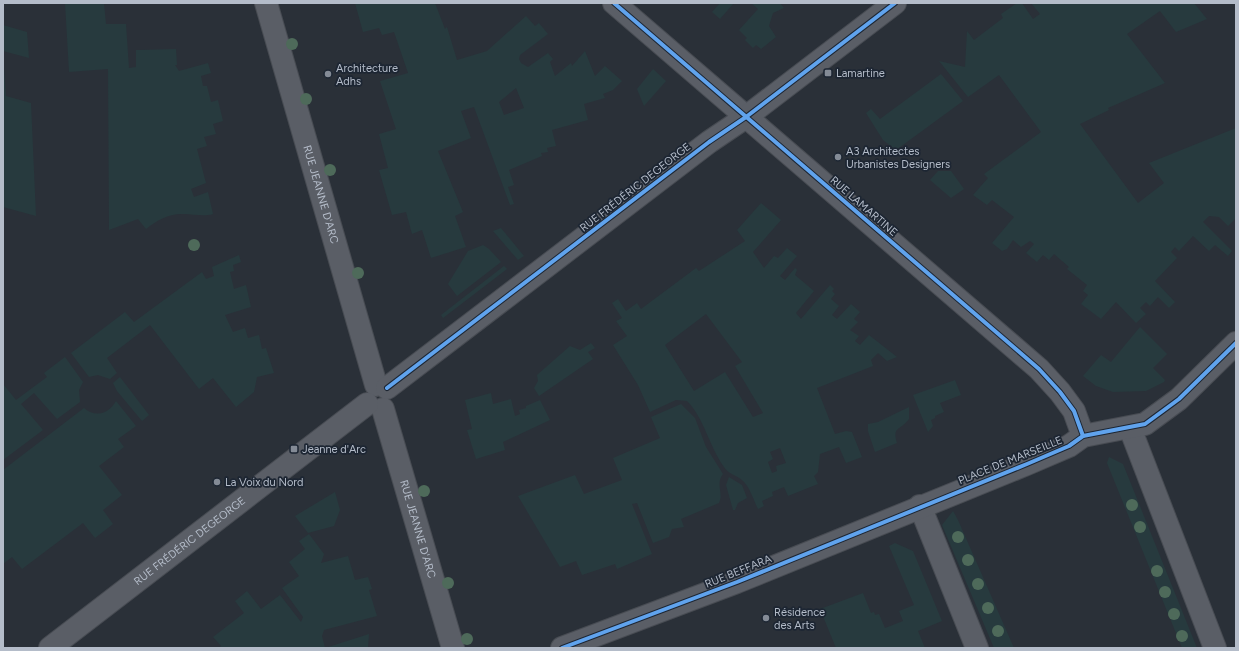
<svg xmlns="http://www.w3.org/2000/svg" width="1239" height="651" viewBox="0 0 1239 651" font-family="Figtree,sans-serif">
	<style>
		.green { fill: #273a3e; fill-rule: evenodd }
		.lines { fill: none; stroke-linecap: round; stroke-linejoin: round }
		.minor-casing { stroke: #484c53; stroke-width: 24 }
		.minor { stroke: #5a5e66; stroke-width: 22 }
		.cycleway-casing { stroke: #1d2633; stroke-width: 6 }
		.cycleway { stroke: #60a3ed; stroke-width: 4 }
		.tree { fill: #4e6a5a }
		.poi-dot { fill: #848b96; stroke: #1d2633; stroke-width: 1.5 }
		.labels { text-anchor: middle; stroke-width: 3.5; stroke-linejoin: round; paint-order: stroke }
		.poi-label { font-size: 11px; fill: #b4bcc9; stroke: #1d2633; text-anchor: start }
		.street-label { font-size: 11px; fill: #b4bcc9; stroke: #1d2633 }
	</style>
	<rect width="100%" height="100%" fill="#2a3038"/>
	<g class="green">
		<path d="M 65,3 L 104,3 L 106,24 L 126,24 L 129,68 L 136,67 L 136,50 L 139,50 L 176,49 L 177,65 L 175,65 L 179,71 L 208,63 L 211,73 L 201,76 L 203,86 L 207,86 L 211,102 L 218,100 L 223,121 L 213,124 L 216,134 L 204,137 L 207,146 L 197,149 L 206,183 L 191,189 L 194,197 L 208,192 L 213,214 C 203,217 194,214 184,214 C 170,213 157,220 146,229 L 138,219 L 109,230 L 108,69 L 69,72 Z"/>
		<path d="M 355,3 L 435,3 L 445,29 L 447,27 L 457,60 L 487,51 L 526,16 L 535,26 L 539,23 L 548,34 L 520,55 L 519,59 L 521,63 L 528,67 L 548,53 L 553,59 L 550,62 L 555,76 L 571,63 L 572,66 L 585,51 L 595,76 L 605,66 L 622,81 L 613,90 L 603,94 L 605,98 L 584,104 L 588,120 L 552,130 L 556,146 L 547,148 L 548,152 L 541,153 L 542,156 L 509,170 L 514,185 L 508,187 L 514,204 L 510,205 L 474,107 L 461,111 L 471,138 L 438,151 L 463,212 L 455,216 L 466,247 L 431,258 L 422,230 L 412,234 L 406,212 L 392,215 L 379,170 L 388,168 L 379,134 L 396,129 L 380,81 L 408,73 L 394,32 L 382,35 L 379,28 L 363,32 ZM 516,88 L 524,108 L 504,115 L 499,102 Z"/>
		<path d="M 720,3 L 734,3 L 720,19 L 712,12 Z"/>
		<path d="M 751,3 L 780,3 L 784,8 L 773,13 L 769,26 L 776,37 L 761,49 L 756,45 L 753,48 L 745,40 L 747,38 L 739,30 L 758,9 Z"/>
		<path d="M 1017,3 L 1022,3 L 1033,19 L 1040,14 L 1031,3 L 1194,3 L 1207,19 L 1176,32 L 1160,11 L 1127,34 L 1165,83 L 1108,108 L 1109,110 L 1080,124 L 1138,203 L 1164,183 L 1149,163 L 1236,128 L 1236,218 L 1228,226 L 1219,217 L 1209,216 L 1203,222 L 1232,251 L 1228,256 L 1215,245 L 1209,251 L 1193,236 L 1179,251 L 1175,247 L 1171,252 L 1177,258 L 1155,281 L 1175,302 L 1169,308 L 1158,297 L 1150,306 L 1146,302 L 1140,308 L 1146,314 L 1136,323 L 1116,302 L 1101,319 L 1081,304 L 1088,295 L 1083,291 L 1087,285 L 1067,269 L 1069,267 L 1054,254 L 1049,260 L 1043,255 L 1037,262 L 1026,253 L 1034,244 L 1030,241 L 1021,247 L 1013,240 L 1007,249 L 1002,251 L 992,243 L 1014,217 L 992,200 L 987,205 L 973,195 L 988,178 L 984,174 L 1041,132 L 999,75 L 968,97 L 939,61 L 965,67 L 967,31 L 974,40 L 1003,18 L 1001,14 Z"/>
		<path d="M 3,25 L 27,32 L 29,58 L 3,51 Z"/>
		<path d="M 3,54 L 6,96 L 31,103 L 36,216 L 3,207 Z"/>
		<path d="M 653,69 L 666,81 L 644,106 L 637,89 Z"/>
		<path d="M 941,74 L 963,101 L 896,150 L 883,140 L 866,113 L 871,109 L 880,119 Z"/>
		<path d="M 938,171 L 951,171 L 964,189 L 951,198 L 930,180 Z"/>
		<path d="M 761,203 L 781,220 L 753,252 L 764,268 L 774,256 L 778,258 L 787,248 L 797,256 L 780,276 L 785,280 L 795,268 L 797,270 L 795,275 L 814,291 L 796,313 L 801,319 L 830,285 L 834,289 L 832,291 L 835,294 L 831,299 L 839,306 L 832,315 L 837,319 L 851,304 L 860,312 L 854,319 L 858,322 L 850,330 L 859,336 L 855,341 L 860,345 L 869,335 L 897,357 L 887,361 L 878,353 L 871,360 L 873,366 L 817,388 L 835,434 L 846,431 L 852,432 L 862,457 L 846,463 L 839,447 L 820,454 L 818,472 L 814,476 L 818,484 L 788,496 L 784,487 L 772,492 L 773,496 L 762,501 L 764,506 L 758,509 C 753,499 750,487 742,480 C 736,475 728,474 724,467 C 709,446 704,418 687,401 L 676,400 L 650,412 L 638,385 L 613,345 L 627,336 L 616,321 L 622,318 L 612,303 L 618,299 L 626,311 L 637,303 L 641,309 L 696,268 L 699,271 L 745,241 L 737,230 ZM 706,314 L 742,362 L 735,366 L 763,413 L 753,417 L 725,372 L 694,391 L 665,345 ZM 780,448 L 786,463 L 776,466 L 777,471 L 772,473 L 768,462 L 773,459 L 770,452 Z"/>
		<path d="M 501,228 L 524,256 L 518,260 L 493,231 Z"/>
		<path d="M 483,245 L 489,249 L 501,262 L 457,296 L 448,284 L 468,251 Z"/>
		<path d="M 239,255 L 241,262 L 233,265 L 234,271 L 230,272 L 234,289 L 246,285 L 251,307 L 225,315 L 233,332 L 245,328 L 248,338 L 259,335 L 262,349 L 266,348 L 274,373 L 257,377 L 254,392 L 236,407 L 213,378 L 199,389 L 150,325 L 107,358 L 117,373 L 110,379 L 98,375 L 89,377 L 71,353 L 125,312 L 134,322 L 202,272 L 206,279 L 214,276 L 212,267 Z"/>
		<path d="M 504,266 L 507,269 L 443,318 L 441,315 Z"/>
		<path d="M 1140,327 L 1167,354 L 1153,368 L 1165,380 L 1164,382 L 1146,391 L 1113,392 L 1096,386 L 1083,376 L 1101,355 L 1111,362 Z"/>
		<path d="M 591,343 L 595,348 L 588,352 L 593,359 L 539,396 L 534,388 L 538,381 L 537,375 L 570,346 L 580,350 Z"/>
		<path d="M 65,357 L 83,382 L 79,390 L 80,402 L 57,419 L 34,393 L 21,404 L 43,430 L 3,460 L 3,384 L 16,400 L 47,377 L 44,373 Z"/>
		<path d="M 120,377 L 149,415 L 142,421 L 117,391 L 113,383 Z"/>
		<path d="M 955,380 L 961,395 L 940,403 L 944,412 L 935,416 L 935,418 L 931,420 L 933,426 L 928,432 L 913,395 Z"/>
		<path d="M 491,393 L 493,404 L 511,399 L 515,416 L 520,414 L 519,410 L 526,408 L 526,406 L 540,400 L 550,420 L 503,442 L 505,450 L 476,459 L 467,430 L 472,429 L 465,400 Z"/>
		<path d="M 116,401 L 136,426 L 118,439 L 124,447 L 99,466 L 122,495 L 103,510 L 113,524 L 95,538 L 83,523 L 22,569 L 12,557 L 3,564 L 3,470 L 84,408 C 95,418 109,414 116,401 Z"/>
		<path d="M 681,404 L 695,418 L 706,447 L 723,474 C 715,484 724,493 719,503 L 681,519 L 684,527 L 672,529 L 669,537 L 653,543 L 637,503 L 632,504 L 652,554 L 617,569 L 615,564 L 582,575 L 576,561 L 560,567 L 518,496 L 575,475 L 584,494 L 622,480 L 613,458 L 660,438 L 651,417 Z"/>
		<path d="M 909,407 L 909,419 C 900,431 892,426 897,443 L 875,452 L 868,431 L 868,424 L 878,422 Z"/>
		<path d="M 1109,457 L 1123,464 L 1197,648 L 1182,648 L 1107,463 Z"/>
		<path d="M 729,477 L 742,485 L 747,498 L 738,503 L 735,510 L 733,510 L 726,485 Z"/>
		<path d="M 335,492 L 340,510 L 334,526 L 308,533 L 295,516 Z"/>
		<path d="M 953,511 L 958,520 L 1014,648 L 994,648 L 942,525 Z"/>
		<path d="M 309,534 L 324,554 L 321,563 L 348,556 L 355,580 L 368,577 L 372,589 L 369,590 L 377,616 L 324,630 L 322,636 L 325,648 L 369,634 L 368,648 L 218,648 L 221,646 L 213,637 L 244,613 L 235,601 L 247,591 L 261,609 L 280,595 L 301,622 L 303,617 L 282,588 L 299,576 L 289,562 L 305,549 L 299,541 Z"/>
		<path d="M 895,543 L 913,551 L 942,621 L 918,631 L 925,648 L 836,648 L 820,609 L 863,593 L 871,613 L 874,612 L 875,615 L 879,614 L 885,628 L 903,621 L 899,611 L 914,605 L 889,546 Z"/>
	</g>
	<g class="lines">
		<defs>
			<g id="minor">
				<path id="s1" d="M 266,3 L 376,385"/>
				<path d="M 614,3 L 1039,369 L 1060,392 L 1074,411 L 1083,436"/>
				<path d="M 387,388 L 709,142 L 746,117 L 895,3"/>
				<path id="s2" d="M 383,409 L 453,648"/>
				<path d="M 1130,428 L 1215,648"/>
				<path d="M 920,506 L 977,648"/>
				<path id="s3" d="M 50,648 L 367,404"/>
				<path d="M 562,648 L 737,582 L 1027,464 L 1069,446 L 1083,436 L 1145,424 L 1179,399 L 1236,343"/>
			</g>
		</defs>
		<use href="#minor" class="minor-casing"/>
		<use href="#minor" class="minor"/>
		<defs>
			<g id="cycleway">
				<path d="M 614,3 L 1039,369 L 1060,392 L 1074,411 L 1083,436"/>
				<path d="M 387,388 L 709,142 L 746,117 L 895,3"/>
				<path d="M 562,648 L 737,582 L 1027,464 L 1069,446 L 1083,436 L 1145,424 L 1179,399 L 1236,343"/>
			</g>
		</defs>
		<use href="#cycleway" class="cycleway-casing"/>
		<use href="#cycleway" class="cycleway"/>
	</g>
	<g class="tree">
		<circle cx="292" cy="44" r="6"/>
		<circle cx="306" cy="99" r="6"/>
		<circle cx="330" cy="170" r="6"/>
		<circle cx="194" cy="245" r="6"/>
		<circle cx="358" cy="273" r="6"/>
		<circle cx="424" cy="491" r="6"/>
		<circle cx="1132" cy="505" r="6"/>
		<circle cx="1140" cy="527" r="6"/>
		<circle cx="958" cy="537" r="6"/>
		<circle cx="968" cy="560" r="6"/>
		<circle cx="1157" cy="571" r="6"/>
		<circle cx="448" cy="583" r="6"/>
		<circle cx="978" cy="584" r="6"/>
		<circle cx="1165" cy="592" r="6"/>
		<circle cx="988" cy="608" r="6"/>
		<circle cx="1174" cy="614" r="6"/>
		<circle cx="998" cy="631" r="6"/>
		<circle cx="1182" cy="636" r="6"/>
		<circle cx="467" cy="639" r="6"/>
	</g>
	<g class="poi-dot">
		<rect x="824" y="69" width="8" height="8" rx="2"/>
		<circle cx="328" cy="74" r="4"/>
		<circle cx="838" cy="157" r="4"/>
		<rect x="290" y="445" width="8" height="8" rx="2"/>
		<circle cx="217" cy="482" r="4"/>
		<circle cx="766" cy="618" r="4"/>
	</g>
	<g class="labels">
		<g class="poi-label">
			<text x="336" y="72">Architecture<tspan x="336" dy="13">Adhs</tspan></text>
			<text x="836" y="77">Lamartine</text>
			<text x="846" y="155">A3 Architectes<tspan x="846" dy="13">Urbanistes Designers</tspan></text>
			<text x="302" y="453">Jeanne d'Arc</text>
			<text x="225" y="486">La Voix du Nord</text>
			<text x="774" y="616">Résidence<tspan x="774" dy="13">des Arts</tspan></text>
		</g>
		<g class="street-label">
			<text transform="translate(635 187) rotate(-38)" y="4">RUE FRÉDÉRIC DEGEORGE</text>
			<text dy="4" stroke="none"><textPath href="#s1" startOffset="199">RUE JEANNE D'ARC</textPath></text>
			<text transform="translate(864 206) rotate(41)" y="4">RUE LAMARTINE</text>
			<text transform="translate(1010 460) rotate(-22)" y="4">PLACE DE MARSEILLE</text>
			<text dy="4" stroke="none"><textPath href="#s2" startOffset="125">RUE JEANNE D'ARC</textPath></text>
			<text dy="4" stroke="none"><textPath href="#s3" startOffset="176">RUE FRÉDÉRIC DEGEORGE</textPath></text>
			<text transform="translate(738 571) rotate(-22)" y="4">RUE BEFFARA</text>
		</g>
	</g>
	<rect width="1239" height="651" fill="none" stroke="#b4bcc9" stroke-width="8"/>
</svg>
